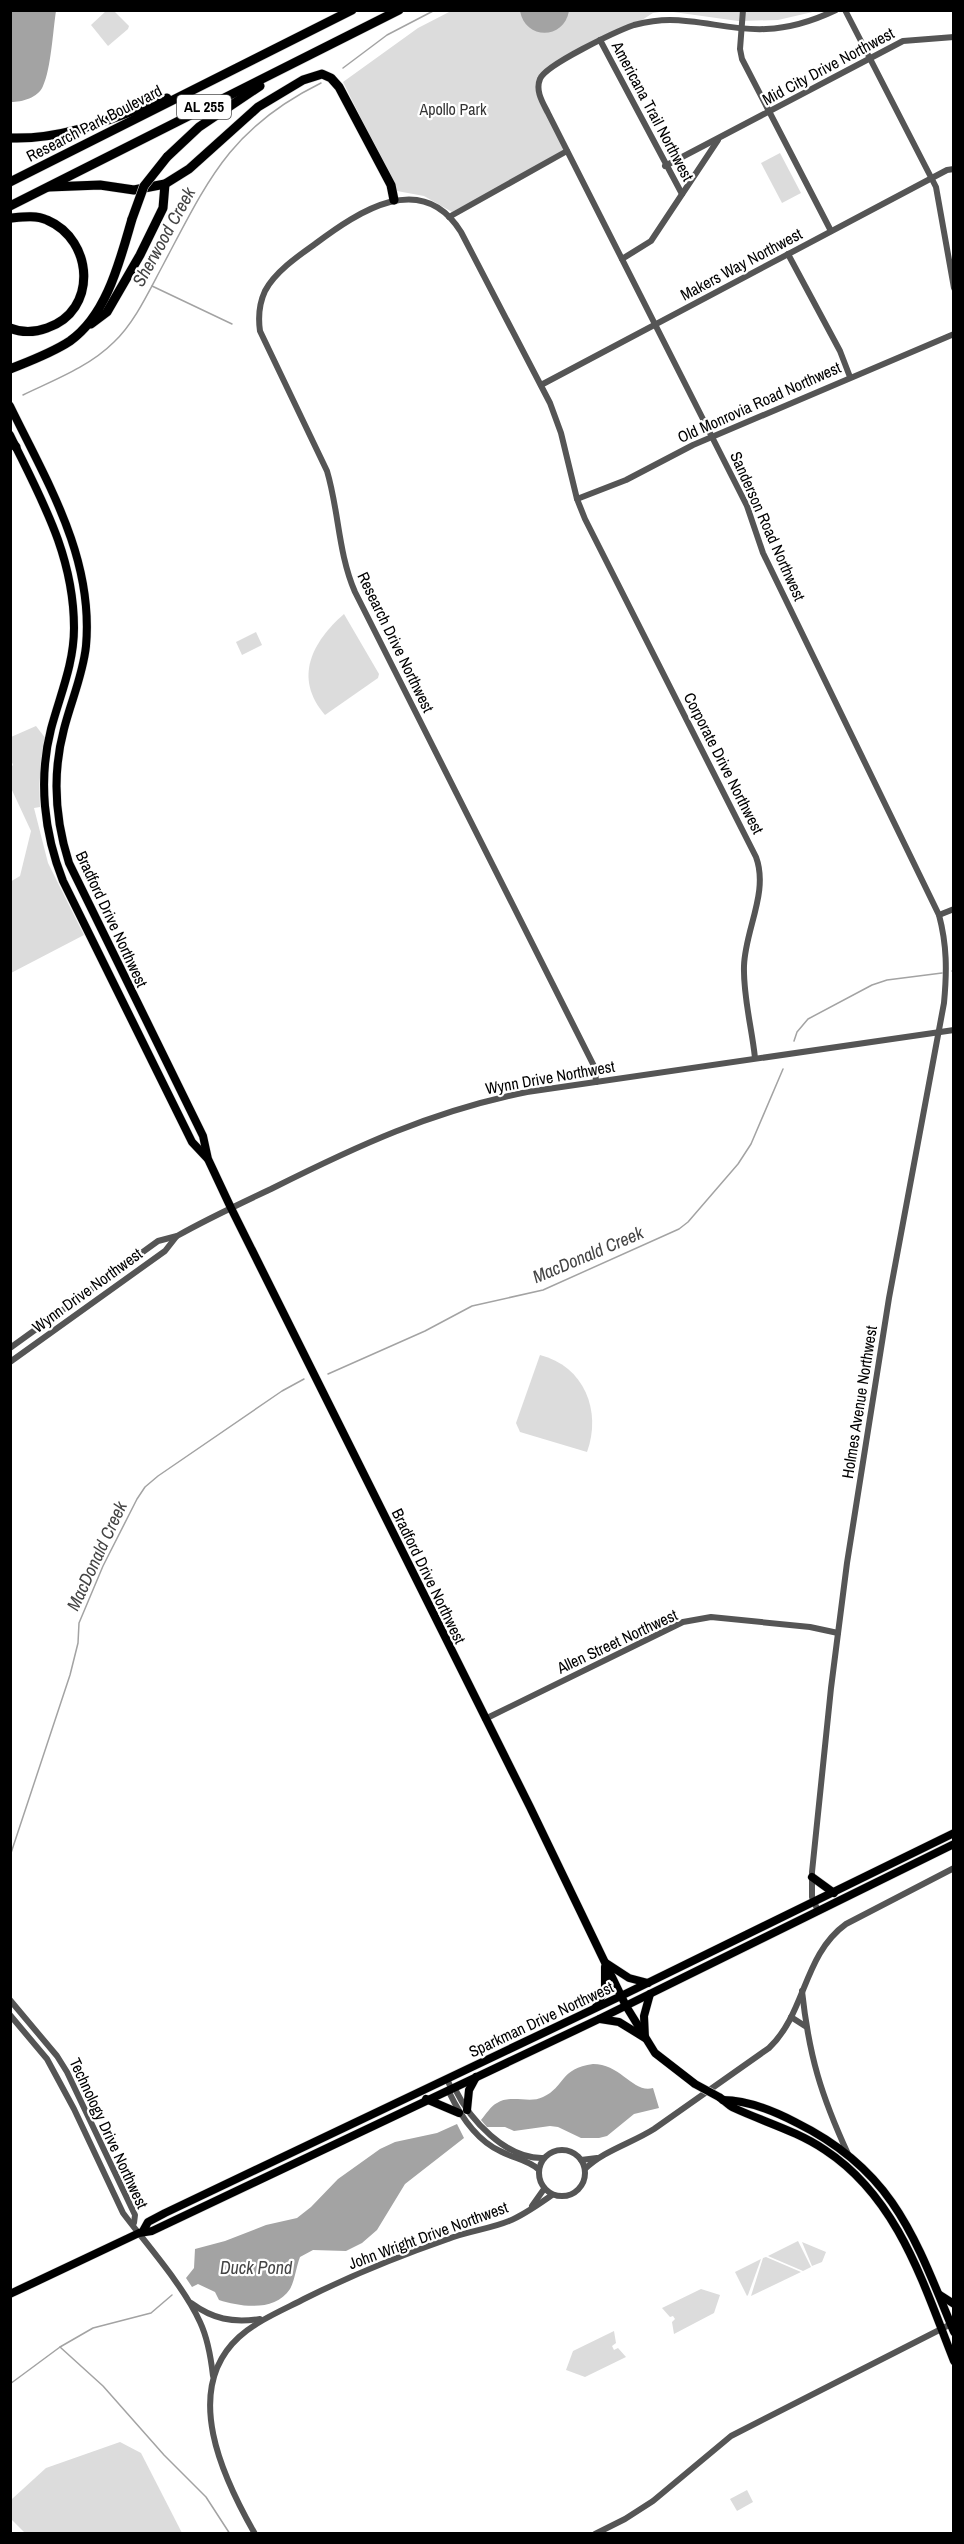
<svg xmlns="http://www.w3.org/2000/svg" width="964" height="2544" viewBox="0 0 964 2544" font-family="'Archivo Narrow',sans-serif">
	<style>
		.green { fill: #dcdcdc }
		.water { fill: #a3a3a3 }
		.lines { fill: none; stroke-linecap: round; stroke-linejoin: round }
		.stream { stroke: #a3a3a3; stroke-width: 1.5 }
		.major-casing { stroke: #dbdbdb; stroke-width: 9 }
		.highway-casing { stroke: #dbdbdb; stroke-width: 10 }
		.minor { stroke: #555; stroke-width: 6 }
		.major { stroke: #000; stroke-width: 8 }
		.highway { stroke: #000; stroke-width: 9 }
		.major-bridge-casing { stroke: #dbdbdb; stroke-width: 9; stroke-linecap: butt }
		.highway-bridge-casing { stroke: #dbdbdb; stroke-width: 10; stroke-linecap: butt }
		.major-bridge { stroke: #000; stroke-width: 8 }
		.highway-bridge { stroke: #000; stroke-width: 9 }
		.labels { text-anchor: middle; stroke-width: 4.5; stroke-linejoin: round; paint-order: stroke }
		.shield { fill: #fff; stroke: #4c4c4c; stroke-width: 1.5 }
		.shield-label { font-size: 15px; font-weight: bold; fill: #000 }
		.street-label { font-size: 16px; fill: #000; stroke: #fff }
		.park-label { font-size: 16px; fill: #333; stroke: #fff }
		.water-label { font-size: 18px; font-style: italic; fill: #444; stroke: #fff }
	</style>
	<rect width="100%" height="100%" fill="#fff"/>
	<g class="green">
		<path d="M 114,11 L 129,26 L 128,29 L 108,46 L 91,25 L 106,11 Z"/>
		<path d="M 451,11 L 817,11 L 778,20 L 738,21 L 666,11 L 653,13 L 634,25 L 551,66 L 538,87 L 567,151 L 452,212 L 424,196 L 397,191 L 343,82 L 418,28 Z"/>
		<path d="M 780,153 L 801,193 L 782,203 L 761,163 Z"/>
		<path d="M 344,614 L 379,674 L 378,678 L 325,715 C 293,678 312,642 344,614 Z"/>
		<path d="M 256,632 L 262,645 L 242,655 L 236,642 Z"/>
		<path d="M 36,726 L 46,739 L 39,784 L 40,807 L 34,808 L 48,863 L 84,935 L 11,973 L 10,882 L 20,876 L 31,831 L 11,788 L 11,767 L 13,765 L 11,760 L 11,737 Z"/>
		<path d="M 540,1355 C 584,1366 602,1411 587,1452 L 520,1432 L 516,1423 Z"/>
		<path d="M 798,2241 L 811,2267 L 803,2271 L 768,2256 Z"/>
		<path d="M 802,2242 L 826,2252 L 822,2262 L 812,2266 Z"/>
		<path d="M 766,2257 L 801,2272 L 751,2296 L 763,2258 Z"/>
		<path d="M 761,2259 L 748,2295 L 747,2296 L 735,2272 Z"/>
		<path d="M 701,2289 L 720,2295 L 714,2313 L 674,2334 L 672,2322 L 675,2319 L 673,2316 L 670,2317 L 662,2308 Z"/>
		<path d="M 614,2331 L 616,2343 L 612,2346 L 614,2350 L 618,2348 L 626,2357 L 585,2377 L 566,2370 L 573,2351 Z"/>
		<path d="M 120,2442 L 141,2453 L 182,2533 L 25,2533 L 11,2519 L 12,2499 L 46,2468 Z"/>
		<path d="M 747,2490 L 753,2502 L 737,2511 L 730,2499 Z"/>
	</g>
	<g class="water">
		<path d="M 10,11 L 56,11 C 53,30 51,69 43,86 C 38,98 22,102 11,102 Z"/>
		<path d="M 520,11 L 520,10 L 569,11 C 564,40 525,40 520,11 Z"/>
		<path d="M 593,2064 C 621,2064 634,2094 653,2088 L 659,2108 L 634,2114 L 607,2136 L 599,2138 L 581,2138 L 558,2127 L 550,2126 L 514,2131 L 505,2127 L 487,2127 L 481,2120 C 486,2114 491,2106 497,2103 C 512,2094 529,2104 543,2097 C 565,2087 560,2068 593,2064 Z"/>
		<path d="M 457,2124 L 464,2138 L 405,2184 L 377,2230 L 362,2243 L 346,2251 L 313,2250 L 300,2257 C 296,2267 295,2280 290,2289 C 275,2312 241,2307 219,2300 L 215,2292 L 198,2284 L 192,2287 L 186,2278 L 194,2268 L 195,2249 L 225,2241 L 266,2225 L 297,2218 L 311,2207 L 338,2179 L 380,2149 L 395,2142 L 437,2133 Z"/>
	</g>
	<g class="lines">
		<g class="stream">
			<path d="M 343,68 L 387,35 L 435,10"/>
			<path d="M 152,286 L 232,324"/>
			<path d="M 23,395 C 54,380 89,367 114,342 C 135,322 149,291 163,265 C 208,180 230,128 321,83"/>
			<path d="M 952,971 L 954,971"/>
			<path d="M 794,1041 L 797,1032 L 808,1019 L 872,985 L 887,980 L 942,973"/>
			<path d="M 328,1374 L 425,1331 L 472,1306 L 543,1290 L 679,1229 L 688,1222 L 738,1164 L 751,1144 L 783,1069"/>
			<path d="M 10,1856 L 70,1675 L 78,1643 L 79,1623 L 103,1566 L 137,1499 L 145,1487 L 158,1476 L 282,1391 L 304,1379"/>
			<path d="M 60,2347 L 103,2386 L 164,2455 L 206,2497 L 230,2534"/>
			<path d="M 10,2384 L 60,2347 L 93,2328 L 151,2313 L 172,2295"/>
		</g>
		<defs>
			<g id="major">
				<path d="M 10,406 C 47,482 94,558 86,646 C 83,675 71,701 64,729 C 52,774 55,819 69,863 L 203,1136 L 208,1159 L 231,1208 L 530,1807 L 626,2006 L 655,2053 L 695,2084"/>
				<path d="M 10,435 C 41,499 74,555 74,628 C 74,664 60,695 51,729 C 38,780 44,833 63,881 L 192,1142 L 207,1158"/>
				<path d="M 812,1877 L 834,1893"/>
				<path d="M 606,1963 L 629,1978 L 648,1983"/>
				<path d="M 596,2007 L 605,1989 L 605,1967"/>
				<path d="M 600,2019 L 619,2022 L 645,2038 L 644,2016 L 650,1994"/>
				<path d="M 719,2097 C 724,2100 728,2105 734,2108 C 764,2122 797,2131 825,2150 C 898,2198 923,2283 954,2361"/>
				<path d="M 426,2099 L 459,2113"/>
				<path d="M 723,2100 C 747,2100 776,2112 797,2123 C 894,2171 915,2238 954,2332"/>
				<path d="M 467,2110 L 469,2090 L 476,2077"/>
				<path d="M 143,2231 L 148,2222 L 165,2213 L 621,1996 L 954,1833"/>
				<path d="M 10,2294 L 139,2233 L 152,2231 L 599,2019 L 954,1844"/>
				<path d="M 940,2295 L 954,2304"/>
			</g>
			<g id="highway">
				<path d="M 10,138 C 67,140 115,117 167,98"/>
				<path d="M 167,157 L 199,127 L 260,86"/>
				<path d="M 10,182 L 352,10"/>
				<path d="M 49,187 L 100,185 L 134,190 L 165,184 L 189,169 L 258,107 L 303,80 L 322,74 L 331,78 L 339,87 L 391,185 L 394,200"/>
				<path d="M 10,206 L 399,10"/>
				<path d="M 10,218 C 22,217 36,215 47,220 C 94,240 98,311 47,328 C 36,332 22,333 10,328"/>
				<path d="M 91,324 L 107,312 L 140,255 L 163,208 L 165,184"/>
				<path d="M 10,369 C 30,361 52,353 70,341 C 107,315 120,260 132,219"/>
				<path d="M 10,440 L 16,447"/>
			</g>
		</defs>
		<use href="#major" class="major-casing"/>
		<use href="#highway" class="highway-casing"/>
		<g class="minor">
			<path d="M 743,10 L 740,49 L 742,59 L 831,231"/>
			<path d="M 845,10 L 936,187 L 954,288"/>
			<path d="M 600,40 L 682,194"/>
			<path d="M 665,166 L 903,41 L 954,37"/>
			<path d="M 449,217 L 567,151"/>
			<path d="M 788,254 L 840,351 L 850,377"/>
			<path d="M 622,259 L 651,241 L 718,140"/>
			<path d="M 541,385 L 947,170 L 954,169"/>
			<path d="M 577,499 L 626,480 L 693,445 L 954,334"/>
			<path d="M 939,915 L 954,909"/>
			<path d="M 596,1082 L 595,1068 L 355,592 C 338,553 339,511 327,471 L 260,331 C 258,317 259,304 265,291 C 275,272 298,256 315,244 C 359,211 422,169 461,232 L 550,403 L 561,433 L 577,499 L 585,519 L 756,857 C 769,892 745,930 744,966 C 743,997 752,1028 755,1058"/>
			<path d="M 10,1348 L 158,1241 L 177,1236 C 207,1219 239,1204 271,1189 C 357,1146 432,1111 527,1092 L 954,1030"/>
			<path d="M 10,1362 L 165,1251 L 176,1237"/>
			<path d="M 485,1719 L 683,1622 L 711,1617 L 810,1627 L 838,1633"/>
			<path d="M 818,1911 L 812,1897 L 812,1872 L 831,1688 L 847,1563 L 889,1298 L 944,1003 C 947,971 947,945 939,915 L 763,553 L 747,506 L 548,113 C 543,103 535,91 540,79 C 545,65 617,31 634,25 C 646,22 658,20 670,20 C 703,20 733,31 766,29 C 791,28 813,21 836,10"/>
			<path d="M 802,1991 C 809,2056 821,2095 848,2154"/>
			<path d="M 10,2000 L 57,2056 L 67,2072 L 135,2215 L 134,2223"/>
			<path d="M 10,2015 L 47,2059 L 74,2109 L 123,2213 C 147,2245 183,2285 200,2322 C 208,2339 211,2358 213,2376"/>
			<path d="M 791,2017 L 805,2026"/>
			<path d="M 447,2079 L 451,2088 L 449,2092 C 460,2115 476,2140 500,2151 C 513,2158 528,2160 538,2169"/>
			<path d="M 451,2088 L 455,2089 C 470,2120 506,2159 543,2158"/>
			<circle cx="562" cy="2173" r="23"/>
			<path d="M 581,2160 L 597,2158"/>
			<path d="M 585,2169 C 603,2151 632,2143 654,2129 L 769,2048 C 806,2013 803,1955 846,1924 L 954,1868"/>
			<path d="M 532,2206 L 544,2189"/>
			<path d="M 191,2303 C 213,2319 232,2323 260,2319"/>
			<path d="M 255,2534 C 223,2478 181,2390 239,2337 C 258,2320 283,2310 306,2298 C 352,2275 399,2256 448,2239 C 468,2231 490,2229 509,2221 C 524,2215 539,2204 552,2195"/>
			<path d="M 595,2534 L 625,2519 L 653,2501 L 731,2436 L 953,2323"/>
		</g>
		<use href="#major" class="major"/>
		<use href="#highway" class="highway"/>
		<defs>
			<path id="major-bridge" d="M 695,2084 L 719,2097"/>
			<path id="highway-bridge" d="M 132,219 L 144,186 L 167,157"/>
		</defs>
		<use href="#major-bridge" class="major-bridge-casing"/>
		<use href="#highway-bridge" class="highway-bridge-casing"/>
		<use href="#major-bridge" class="major-bridge"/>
		<use href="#highway-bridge" class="highway-bridge"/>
	</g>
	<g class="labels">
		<rect class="shield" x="177" y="95" width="54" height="24" rx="4.5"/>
		<g class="shield-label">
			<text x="204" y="112">AL 255</text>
		</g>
		<g class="street-label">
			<text transform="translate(828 66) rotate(-28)" y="6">Mid City Drive Northwest</text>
			<text transform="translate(653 111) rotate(62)" y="6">Americana Trail Northwest</text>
			<text transform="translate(94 123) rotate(-27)" y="6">Research Park Boulevard</text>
			<text transform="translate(741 264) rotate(-28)" y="6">Makers Way Northwest</text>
			<text transform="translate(759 402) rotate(-24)" y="6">Old Monrovia Road Northwest</text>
			<text transform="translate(768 526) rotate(66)" y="6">Sanderson Road Northwest</text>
			<text transform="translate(396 642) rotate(64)" y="6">Research Drive Northwest</text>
			<text transform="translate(724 763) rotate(63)" y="6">Corporate Drive Northwest</text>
			<text transform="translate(112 919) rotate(65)" y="6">Bradford Drive Northwest</text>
			<text transform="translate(550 1077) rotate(-10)" y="6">Wynn Drive Northwest</text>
			<text transform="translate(87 1290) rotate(-36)" y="6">Wynn Drive Northwest</text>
			<text transform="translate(859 1402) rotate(-81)" y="6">Holmes Avenue Northwest</text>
			<text transform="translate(429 1576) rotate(64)" y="6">Bradford Drive Northwest</text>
			<text transform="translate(617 1641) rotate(-25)" y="6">Allen Street Northwest</text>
			<text transform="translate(541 2019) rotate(-25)" y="6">Sparkman Drive Northwest</text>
			<text transform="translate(109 2133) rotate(65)" y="6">Technology Drive Northwest</text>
			<text transform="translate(428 2235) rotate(-20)" y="6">John Wright Drive Northwest</text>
		</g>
		<g class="park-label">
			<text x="453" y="115">Apollo Park</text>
		</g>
		<g class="water-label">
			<text transform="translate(164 237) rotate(-61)" y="6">Sherwood Creek</text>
			<text transform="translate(588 1255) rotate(-23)" y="6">MacDonald Creek</text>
			<text transform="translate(97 1556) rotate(-65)" y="6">MacDonald Creek</text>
			<text x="256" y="2274">Duck Pond</text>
		</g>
	</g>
	<rect width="964" height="2544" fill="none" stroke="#000000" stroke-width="24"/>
</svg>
